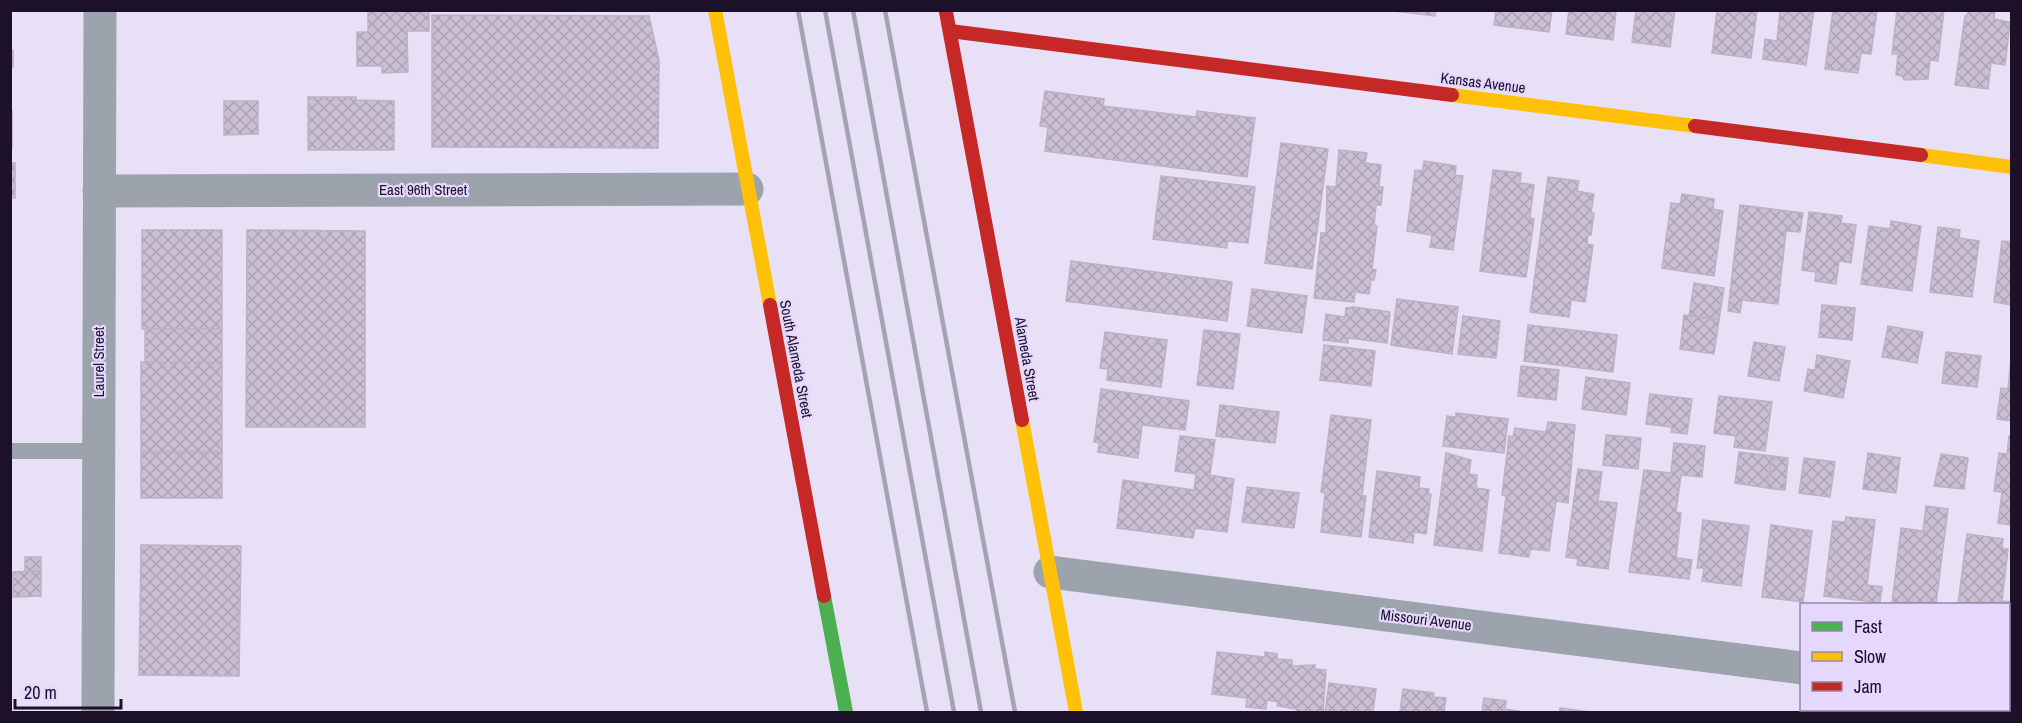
<svg xmlns="http://www.w3.org/2000/svg" width="2022" height="723" viewBox="0 0 2022 723" font-family="'Archivo Narrow',sans-serif">
	<style>
		.building { fill: url(#building-cross-hatch); stroke: #bdb1c5; stroke-width: 1.5 }
		.lines { fill: none; stroke-linecap: round; stroke-linejoin: round }
		.lane { stroke: #9ca3ad; stroke-width: 16 }
		.street { stroke: #9ca3ad; stroke-width: 33 }
		.fast { stroke: #4caf50; stroke-width: 14 }
		.slow { stroke: #ffc107; stroke-width: 14 }
		.jam { stroke: #c62828; stroke-width: 14 }
		.rail { stroke: #a2a4b0; stroke-width: 4.5 }
		.labels { text-anchor: middle; stroke-width: 4.5; stroke-linejoin: round; paint-order: stroke }
		.street-label { font-size: 15px; fill: #1c1129; stroke: #e6d7ff }
	</style>
	<defs>
		<pattern id="building-cross-hatch" width="8" height="8" patternUnits="userSpaceOnUse" patternTransform="scale(1.5)"><rect width="8" height="8" fill="#cabed2"/><path d="M0 0l8 8M0 8l8-8" fill="none" stroke="#ada2b4"/></pattern>
	</defs>
	<rect width="100%" height="100%" fill="#e8e0f6"/>
	<g class="building">
		<path d="M 368,10 L 429,10 L 429,31 L 407,31 L 408,72 L 382,73 L 382,66 L 357,66 L 357,32 L 368,32 Z"/>
		<path d="M 1385,10 L 1436,10 L 1435,16 Z"/>
		<path d="M 1496,10 L 1552,10 L 1549,32 L 1494,25 Z"/>
		<path d="M 1569,10 L 1616,10 L 1613,40 L 1566,34 Z"/>
		<path d="M 1636,10 L 1675,10 L 1670,47 L 1632,42 Z"/>
		<path d="M 1717,10 L 1757,10 L 1751,58 L 1712,53 Z"/>
		<path d="M 1780,10 L 1814,10 L 1806,65 L 1763,59 L 1765,39 L 1777,41 Z"/>
		<path d="M 1833,10 L 1877,10 L 1871,54 L 1861,53 L 1858,73 L 1825,69 Z"/>
		<path d="M 1897,10 L 1944,10 L 1938,61 L 1930,60 L 1928,79 L 1904,80 L 1902,76 L 1896,75 L 1898,54 L 1892,54 Z"/>
		<path d="M 1968,10 L 1995,10 L 1994,19 L 2010,22 L 2005,65 L 1991,63 L 1988,89 L 1955,85 L 1965,16 L 1967,16 Z"/>
		<path d="M 432,15 L 649,16 L 659,60 L 658,148 L 432,147 Z"/>
		<rect x="10" y="50" width="3" height="17"/>
		<path d="M 1045,91 L 1104,99 L 1103,106 L 1196,117 L 1197,111 L 1255,118 L 1247,177 L 1045,151 L 1048,127 L 1040,126 Z"/>
		<path d="M 308,97 L 356,97 L 356,100 L 394,101 L 394,150 L 308,150 Z"/>
		<path d="M 224,101 L 258,101 L 258,134 L 224,135 Z"/>
		<rect x="10" y="111" width="2" height="37"/>
		<path d="M 1281,143 L 1328,149 L 1312,269 L 1265,263 Z"/>
		<path d="M 1339,150 L 1367,153 L 1365,163 L 1381,165 L 1379,187 L 1383,187 L 1381,205 L 1376,205 L 1374,225 L 1377,226 L 1372,269 L 1376,270 L 1374,280 L 1371,280 L 1369,294 L 1355,292 L 1354,302 L 1314,298 L 1321,233 L 1326,233 L 1327,186 L 1336,187 Z"/>
		<path d="M 1424,161 L 1456,166 L 1455,175 L 1463,176 L 1453,250 L 1430,247 L 1432,235 L 1407,231 L 1415,170 L 1422,171 Z"/>
		<rect x="10" y="163" width="5" height="35"/>
		<path d="M 1493,170 L 1521,173 L 1520,183 L 1534,185 L 1530,218 L 1534,219 L 1526,277 L 1480,271 Z"/>
		<path d="M 1161,176 L 1255,187 L 1248,243 L 1227,241 L 1227,248 L 1153,239 Z"/>
		<path d="M 1548,177 L 1579,181 L 1577,191 L 1594,194 L 1591,213 L 1594,213 L 1591,235 L 1588,235 L 1587,244 L 1593,245 L 1585,302 L 1571,300 L 1569,317 L 1530,312 Z"/>
		<path d="M 1682,194 L 1714,199 L 1713,209 L 1723,211 L 1714,276 L 1662,268 L 1671,203 L 1680,204 Z"/>
		<path d="M 1740,205 L 1803,213 L 1800,232 L 1786,231 L 1778,304 L 1742,300 L 1740,313 L 1728,311 Z"/>
		<path d="M 1809,212 L 1842,216 L 1841,223 L 1856,225 L 1851,263 L 1839,261 L 1836,284 L 1815,281 L 1816,272 L 1802,270 Z"/>
		<path d="M 1891,221 L 1921,226 L 1912,291 L 1861,284 L 1869,226 L 1890,229 Z"/>
		<path d="M 1938,227 L 1960,230 L 1959,238 L 1979,241 L 1972,297 L 1930,292 Z"/>
		<rect x="142" y="230" width="80" height="99"/>
		<path d="M 247,230 L 365,231 L 365,427 L 246,427 Z"/>
		<path d="M 2002,241 L 2012,242 L 2012,305 L 1994,302 Z"/>
		<path d="M 1071,261 L 1232,282 L 1227,321 L 1066,301 Z"/>
		<path d="M 1694,283 L 1724,288 L 1719,320 L 1689,316 Z"/>
		<path d="M 1252,289 L 1307,296 L 1302,333 L 1247,326 Z"/>
		<path d="M 1397,299 L 1458,307 L 1452,354 L 1391,345 Z"/>
		<path d="M 1822,305 L 1855,308 L 1852,340 L 1819,337 Z"/>
		<path d="M 1354,307 L 1390,312 L 1387,343 L 1348,338 L 1348,343 L 1323,340 L 1326,314 L 1345,317 L 1346,308 Z"/>
		<path d="M 1684,315 L 1719,320 L 1714,354 L 1680,349 Z"/>
		<path d="M 1463,316 L 1500,321 L 1496,358 L 1458,354 Z"/>
		<path d="M 1528,325 L 1617,335 L 1613,372 L 1524,361 Z"/>
		<path d="M 1888,326 L 1923,332 L 1917,363 L 1882,357 Z"/>
		<rect x="145" y="329" width="77" height="33"/>
		<path d="M 1204,330 L 1240,334 L 1233,389 L 1197,385 Z"/>
		<path d="M 1105,332 L 1167,340 L 1161,387 L 1107,380 L 1108,369 L 1100,368 Z"/>
		<path d="M 1754,342 L 1785,347 L 1779,381 L 1748,376 Z"/>
		<path d="M 1324,345 L 1375,351 L 1371,386 L 1320,380 Z"/>
		<path d="M 1946,352 L 1981,356 L 1977,387 L 1942,383 Z"/>
		<path d="M 1817,355 L 1850,361 L 1843,398 L 1804,391 L 1808,369 L 1815,370 Z"/>
		<path d="M 2011,360 L 2012,360 L 2012,421 L 1997,419 L 2001,388 L 2008,389 Z"/>
		<rect x="141" y="362" width="81" height="90"/>
		<path d="M 1521,366 L 1559,370 L 1556,400 L 1518,396 Z"/>
		<path d="M 1586,377 L 1630,383 L 1626,415 L 1582,409 Z"/>
		<path d="M 1101,389 L 1189,401 L 1185,430 L 1142,425 L 1138,458 L 1098,452 L 1099,443 L 1094,442 Z"/>
		<path d="M 1650,394 L 1692,399 L 1687,434 L 1671,432 L 1672,427 L 1646,424 Z"/>
		<path d="M 1719,396 L 1772,402 L 1765,451 L 1734,447 L 1736,436 L 1714,433 Z"/>
		<path d="M 1220,405 L 1279,412 L 1275,443 L 1216,436 Z"/>
		<path d="M 1456,413 L 1508,419 L 1504,453 L 1443,446 L 1447,416 L 1456,417 Z"/>
		<path d="M 1331,415 L 1371,420 L 1362,496 L 1366,496 L 1361,537 L 1321,532 L 1325,493 L 1321,492 Z"/>
		<path d="M 1548,422 L 1575,425 L 1568,503 L 1556,501 L 1549,551 L 1530,549 L 1529,557 L 1499,553 L 1506,496 L 1502,495 L 1509,436 L 1513,437 L 1515,428 L 1546,432 Z"/>
		<path d="M 1606,435 L 1641,438 L 1638,469 L 1603,465 Z"/>
		<path d="M 1180,436 L 1215,440 L 1210,475 L 1234,479 L 1227,532 L 1195,528 L 1193,538 L 1117,528 L 1123,480 L 1194,490 L 1196,474 L 1175,471 Z"/>
		<path d="M 2009,436 L 2012,436 L 2012,525 L 1998,523 L 2002,492 L 1994,491 L 1999,453 L 2007,454 Z"/>
		<path d="M 1674,443 L 1705,446 L 1702,477 L 1681,475 L 1676,512 L 1681,513 L 1676,558 L 1692,560 L 1689,579 L 1629,572 L 1644,470 L 1671,473 Z"/>
		<rect x="141" y="452" width="81" height="46"/>
		<path d="M 1739,452 L 1772,456 L 1767,488 L 1735,483 Z"/>
		<path d="M 1446,453 L 1471,460 L 1469,474 L 1477,475 L 1476,488 L 1489,490 L 1482,551 L 1434,545 Z"/>
		<path d="M 1868,453 L 1900,458 L 1896,493 L 1863,489 Z"/>
		<path d="M 1941,454 L 1968,458 L 1964,489 L 1934,486 Z"/>
		<path d="M 1772,456 L 1788,458 L 1785,490 L 1767,488 Z"/>
		<path d="M 1804,458 L 1835,462 L 1830,497 L 1799,493 Z"/>
		<path d="M 1578,469 L 1602,472 L 1598,501 L 1617,503 L 1608,569 L 1577,565 L 1578,559 L 1566,557 Z"/>
		<path d="M 1377,471 L 1420,477 L 1419,488 L 1429,489 L 1428,494 L 1431,494 L 1426,534 L 1414,532 L 1413,543 L 1369,537 Z"/>
		<path d="M 1247,487 L 1299,493 L 1294,528 L 1242,522 Z"/>
		<path d="M 1926,506 L 1948,509 L 1936,604 L 1892,603 L 1901,528 L 1923,531 Z"/>
		<path d="M 1846,517 L 1875,520 L 1867,585 L 1882,587 L 1880,603 L 1824,596 L 1833,521 L 1845,522 Z"/>
		<path d="M 1703,520 L 1749,526 L 1741,586 L 1702,581 L 1704,568 L 1697,568 Z"/>
		<path d="M 1771,525 L 1812,531 L 1803,602 L 1762,597 Z"/>
		<path d="M 1967,534 L 2003,539 L 2002,548 L 2008,549 L 2002,601 L 2012,602 L 2012,619 L 2008,619 L 2008,604 L 1958,604 Z"/>
		<path d="M 141,545 L 241,546 L 239,676 L 139,675 Z"/>
		<path d="M 25,557 L 41,557 L 41,571 L 25,572 Z"/>
		<path d="M 41,571 L 41,596 L 13,597 L 13,572 Z"/>
		<path d="M 1217,652 L 1265,657 L 1265,652 L 1277,654 L 1277,659 L 1292,660 L 1292,666 L 1315,665 L 1315,669 L 1326,670 L 1323,712 L 1297,712 L 1297,709 L 1277,706 L 1278,702 L 1267,700 L 1266,709 L 1246,707 L 1247,698 L 1212,694 Z"/>
		<path d="M 1329,683 L 1376,689 L 1373,712 L 1325,712 Z"/>
		<path d="M 1403,689 L 1434,693 L 1433,697 L 1446,698 L 1444,712 L 1400,712 Z"/>
		<path d="M 1484,698 L 1506,701 L 1505,709 L 1524,712 L 1482,712 Z"/>
		<path d="M 1560,708 L 1592,712 L 1559,712 Z"/>
	</g>
	<g class="lines">
		<path class="lane" d="M 10,451 L 99,451"/>
		<g class="street">
			<path d="M 99,191 L 747,189"/>
			<path d="M 1050,572 L 1802,668"/>
			<path d="M 2008,695 L 2012,695"/>
			<path d="M 98,712 L 100,10"/>
		</g>
		<path class="fast" d="M 824,596 L 846,712"/>
		<g class="slow">
			<path d="M 715,10 L 770,305"/>
			<path d="M 1452,95 L 1695,126"/>
			<path d="M 1921,155 L 2012,167"/>
			<path d="M 1022,420 L 1076,712"/>
		</g>
		<g class="jam">
			<path d="M 946,12 L 1022,420"/>
			<path d="M 950,31 L 1452,95"/>
			<path d="M 1695,126 L 1921,155"/>
			<path d="M 770,305 L 824,596"/>
		</g>
		<g class="rail">
			<path d="M 798,10 L 927,712"/>
			<path d="M 825,10 L 954,712"/>
			<path d="M 853,10 L 981,712"/>
			<path d="M 885,10 L 1015,712"/>
		</g>
	</g>
	<g class="labels">
		<g class="street-label">
			<text transform="translate(1483 83) rotate(7)" y="5">Kansas Avenue</text>
			<text x="423" y="195">East 96th Street</text>
			<text transform="translate(796 359) rotate(79)" y="5">South Alameda Street</text>
			<text transform="translate(1027 359) rotate(80)" y="5">Alameda Street</text>
			<text transform="translate(99 362) rotate(-90)" y="5">Laurel Street</text>
			<text transform="translate(1426 620) rotate(7)" y="5">Missouri Avenue</text>
		</g>
	</g>
	<rect width="2022" height="723" fill="none" stroke="#1c1129" stroke-width="24"/>
	<rect x="1800" y="603" width="210" height="108" fill="#e6d7ff" stroke="#9588a9" stroke-width="1.5"/>
	<rect x="1812" y="622" width="30" height="9" fill="#4caf50" stroke="#9588a9" stroke-width="1.5"/>
	<text x="1854" y="633" font-size="18" fill="#1c1129">Fast</text>
	<rect x="1812" y="652" width="30" height="9" fill="#ffc107" stroke="#9588a9" stroke-width="1.5"/>
	<text x="1854" y="663" font-size="18" fill="#1c1129">Slow</text>
	<rect x="1812" y="682" width="30" height="9" fill="#c62828" stroke="#9588a9" stroke-width="1.5"/>
	<text x="1854" y="693" font-size="18" fill="#1c1129">Jam</text>
	<path d="M15 699v9h106v-9" fill="none" stroke="#1c1129" stroke-width="3"/>
	<text x="24" y="699" font-size="18" fill="#1c1129" stroke="#e6d7ff" stroke-width="4.5" paint-order="stroke">20 m</text>
</svg>
